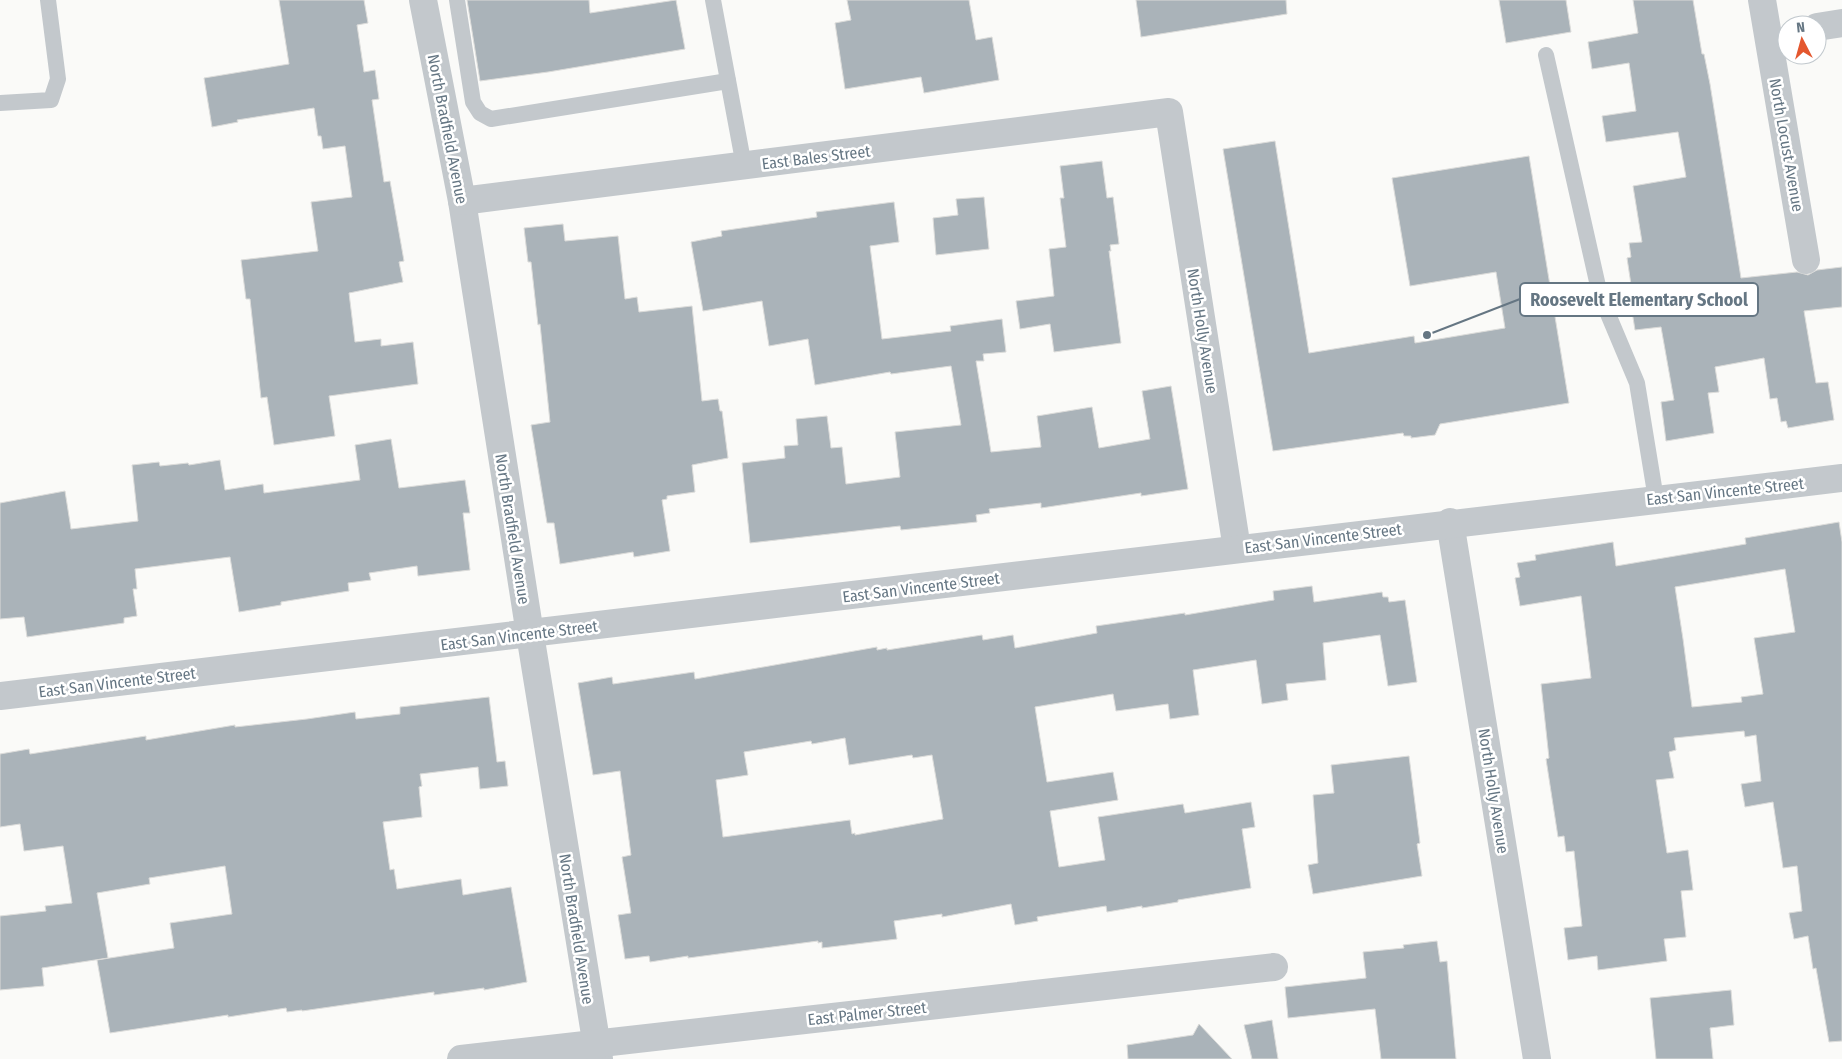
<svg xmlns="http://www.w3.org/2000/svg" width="1842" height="1059" viewBox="0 0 1842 1059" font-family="'Fira Sans Condensed',sans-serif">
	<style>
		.building { fill: #aab3b9; stroke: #dcdcda; fill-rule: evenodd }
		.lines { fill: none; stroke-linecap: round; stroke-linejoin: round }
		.service { stroke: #c3c8cc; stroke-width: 16 }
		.minor { stroke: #c3c8cc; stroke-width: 28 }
		.labels { text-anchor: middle; stroke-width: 5; stroke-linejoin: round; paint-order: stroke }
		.street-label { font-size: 16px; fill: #657683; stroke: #fff }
		.leader { fill: none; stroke: #657683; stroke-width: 2 }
		.callout-dot { fill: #657683; stroke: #fff; stroke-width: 2 }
		.callout { fill: #fff; stroke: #657683; stroke-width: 2 }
		.callout-label { font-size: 18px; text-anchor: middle; font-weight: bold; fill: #657683 }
	</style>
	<rect width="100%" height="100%" fill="#fafaf8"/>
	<g class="building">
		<path d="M 279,0 L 364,0 L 368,23 L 357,25 L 364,72 L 375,70 L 379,99 L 372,100 L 384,182 L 390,181 L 404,261 L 399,262 L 403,282 L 349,293 L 355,342 L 381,339 L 381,346 L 413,342 L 418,384 L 329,396 L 335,436 L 274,445 L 267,397 L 261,398 L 250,299 L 246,299 L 241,260 L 318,251 L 311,202 L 352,197 L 345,146 L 323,149 L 321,136 L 318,136 L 314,108 L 237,120 L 238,122 L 212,127 L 204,78 L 289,64 Z"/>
		<path d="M 467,0 L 589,0 L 590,13 L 676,0 L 685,49 L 548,72 L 480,81 Z"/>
		<path d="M 847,0 L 969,0 L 976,40 L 992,37 L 999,80 L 924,93 L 921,77 L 845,89 L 835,23 L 851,20 Z"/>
		<path d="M 1136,0 L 1286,0 L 1287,14 L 1141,37 Z"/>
		<path d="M 1499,0 L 1566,0 L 1571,32 L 1506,43 Z"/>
		<path d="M 1633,0 L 1693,0 L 1702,54 L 1704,54 L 1710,84 L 1741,278 L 1797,272 L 1808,275 L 1817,270 L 1842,267 L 1842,307 L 1804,311 L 1816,383 L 1828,382 L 1834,420 L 1788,428 L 1786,421 L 1781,422 L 1777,398 L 1770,399 L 1764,358 L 1715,367 L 1719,392 L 1708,393 L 1714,433 L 1666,441 L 1661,402 L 1674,400 L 1661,327 L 1635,330 L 1629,292 L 1632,291 L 1627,258 L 1631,257 L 1629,243 L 1642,242 L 1633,186 L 1686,177 L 1678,132 L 1606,142 L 1602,116 L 1636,111 L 1629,63 L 1592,69 L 1588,42 L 1638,33 Z"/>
		<path d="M 1275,141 L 1309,353 L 1414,336 L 1415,343 L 1505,328 L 1496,272 L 1410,286 L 1392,178 L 1529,156 L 1569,403 L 1440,424 L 1435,435 L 1411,438 L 1411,436 L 1404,436 L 1403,433 L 1273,451 L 1223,149 Z"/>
		<path d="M 1102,161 L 1107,198 L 1113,197 L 1119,244 L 1110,245 L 1111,251 L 1109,251 L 1121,343 L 1054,352 L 1050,324 L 1020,329 L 1016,301 L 1054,296 L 1049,249 L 1066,247 L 1060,198 L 1064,198 L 1060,166 Z"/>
		<path d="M 984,197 L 989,249 L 936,255 L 933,218 L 958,215 L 956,199 Z"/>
		<path d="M 894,202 L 899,242 L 870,246 L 882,339 L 951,331 L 950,326 L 1002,319 L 1006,352 L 983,354 L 984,361 L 976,361 L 991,452 L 1041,447 L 1037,416 L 1092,407 L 1099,448 L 1150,439 L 1142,391 L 1171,386 L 1188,489 L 1141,496 L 1141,493 L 1041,508 L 1041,503 L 989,509 L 990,513 L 976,515 L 977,522 L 901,530 L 900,526 L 750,543 L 742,463 L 785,458 L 784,446 L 798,445 L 796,419 L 827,416 L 831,448 L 842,447 L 846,484 L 900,477 L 895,432 L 961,425 L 951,366 L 891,374 L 890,372 L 815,385 L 808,339 L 769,346 L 762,301 L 703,311 L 691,242 L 722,236 L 721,231 L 817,217 L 816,212 Z"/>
		<path d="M 563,224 L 565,241 L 618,236 L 625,299 L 637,297 L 639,312 L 692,306 L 702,401 L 718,399 L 720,411 L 722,411 L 728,458 L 692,465 L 695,492 L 667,496 L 667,499 L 662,500 L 670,551 L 634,557 L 633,552 L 560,564 L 554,523 L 547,523 L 531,425 L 550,422 L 540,324 L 538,325 L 531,262 L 528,262 L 524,228 Z"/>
		<path d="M 391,439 L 399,488 L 465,480 L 470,513 L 463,513 L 470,570 L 418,576 L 417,566 L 369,573 L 371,580 L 348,583 L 349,591 L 281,602 L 281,605 L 239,612 L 230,557 L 135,569 L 137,589 L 133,589 L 137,616 L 124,618 L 124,623 L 27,637 L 24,617 L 0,619 L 0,503 L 65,491 L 71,529 L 138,521 L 132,465 L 159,462 L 160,466 L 188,463 L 189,465 L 220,460 L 225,490 L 263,484 L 264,493 L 360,480 L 355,445 Z"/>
		<path d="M 1839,522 L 1842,542 L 1842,1041 L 1829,1042 L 1816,968 L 1813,969 L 1808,936 L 1794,939 L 1789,913 L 1802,911 L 1797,866 L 1783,868 L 1773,802 L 1745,807 L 1741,784 L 1761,781 L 1756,735 L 1745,737 L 1744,731 L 1674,738 L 1676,750 L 1669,752 L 1674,778 L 1656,780 L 1667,853 L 1688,850 L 1693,890 L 1681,891 L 1686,937 L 1664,939 L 1667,961 L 1598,970 L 1597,956 L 1568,960 L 1564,928 L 1582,926 L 1574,851 L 1566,852 L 1564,836 L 1558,837 L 1546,759 L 1549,758 L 1541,684 L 1591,678 L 1581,596 L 1520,606 L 1515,578 L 1520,577 L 1517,563 L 1536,560 L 1535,555 L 1613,542 L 1616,566 L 1746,544 L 1745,538 ZM 1785,569 L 1795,632 L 1754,638 L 1763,694 L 1741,697 L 1742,702 L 1692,707 L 1683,639 L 1675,587 Z"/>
		<path d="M 1312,586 L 1314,602 L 1382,592 L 1383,597 L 1388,597 L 1389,602 L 1405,600 L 1417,682 L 1388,686 L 1380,635 L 1323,643 L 1326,680 L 1286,684 L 1288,700 L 1262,704 L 1256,660 L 1193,670 L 1199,715 L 1170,719 L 1168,704 L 1116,711 L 1113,694 L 1035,707 L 1047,782 L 1113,772 L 1118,800 L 1050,811 L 1059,867 L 1105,860 L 1098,817 L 1183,804 L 1185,813 L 1251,802 L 1255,827 L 1242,829 L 1251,888 L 1178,900 L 1178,902 L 1142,908 L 1142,906 L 1107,912 L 1106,906 L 1037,917 L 1038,921 L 1015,925 L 1011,904 L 942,917 L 942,914 L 894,921 L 897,939 L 822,948 L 822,942 L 818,943 L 818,941 L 688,958 L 688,956 L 650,962 L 649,956 L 625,959 L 618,915 L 631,913 L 622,857 L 631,855 L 620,771 L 593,775 L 578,683 L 612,677 L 613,684 L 694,672 L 695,679 L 877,647 L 877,650 L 887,648 L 887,650 L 982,635 L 983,640 L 1013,635 L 1015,648 L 1097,633 L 1096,626 L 1185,613 L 1185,615 L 1274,600 L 1273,591 ZM 845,738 L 849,765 L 912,755 L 913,758 L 932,755 L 943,819 L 855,835 L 855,833 L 852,834 L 850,820 L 723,837 L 716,780 L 748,775 L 744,752 L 811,741 L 812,744 Z"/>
		<path d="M 489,697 L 497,762 L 505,761 L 508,786 L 480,789 L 478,767 L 420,774 L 422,786 L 419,787 L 422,817 L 383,822 L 390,870 L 394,869 L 397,889 L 461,879 L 463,895 L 511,887 L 527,982 L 484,990 L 484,988 L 434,995 L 434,992 L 302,1011 L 302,1010 L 287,1012 L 286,1008 L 228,1017 L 228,1015 L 110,1033 L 97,960 L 174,948 L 170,923 L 232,914 L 225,866 L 149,878 L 150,884 L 97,893 L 108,958 L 42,968 L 44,986 L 0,990 L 0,916 L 46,911 L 45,906 L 72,903 L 63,846 L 24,851 L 20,824 L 0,827 L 0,754 L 29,749 L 30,754 L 146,736 L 146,740 L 235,725 L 235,727 L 307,719 L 355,712 L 356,719 L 400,714 L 400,707 Z"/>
		<path d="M 1409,756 L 1420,843 L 1417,844 L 1422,876 L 1313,894 L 1308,865 L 1318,863 L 1313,795 L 1334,793 L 1331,765 Z"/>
		<path d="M 1437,941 L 1440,962 L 1447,961 L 1456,1059 L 1381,1059 L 1375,1009 L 1288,1018 L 1285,987 L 1366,978 L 1363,952 L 1404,948 L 1403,945 Z"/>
		<path d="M 1731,990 L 1734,1025 L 1710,1028 L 1713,1059 L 1656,1059 L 1650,998 Z"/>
		<path d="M 1272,1020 L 1278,1059 L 1252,1059 L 1244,1025 Z"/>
		<path d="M 1199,1024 L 1232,1059 L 1128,1059 L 1127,1045 L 1193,1035 Z"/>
	</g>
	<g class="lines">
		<g class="service">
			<path d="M 457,0 L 473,102 L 480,113 L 491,119 L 728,81"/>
			<path d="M 713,0 L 744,166"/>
			<path d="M 1546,55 L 1600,295 L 1637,383 L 1656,499"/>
			<path d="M 0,103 L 51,100 L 58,79 L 48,0"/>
		</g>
		<g class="minor">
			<path d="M 423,0 L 462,201 L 530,634 L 599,1059"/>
			<path d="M 1762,0 L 1806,260"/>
			<path d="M 1817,27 L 1842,23"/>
			<path d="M 462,201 L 1169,112 L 1237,549"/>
			<path d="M 1450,522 L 1537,1059"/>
			<path d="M 0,696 C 614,624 1228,549 1842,478"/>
			<path d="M 461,1059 L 1274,967"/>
		</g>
	</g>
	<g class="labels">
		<g class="street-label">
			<text transform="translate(448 129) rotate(79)" y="6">North Bradfield Avenue</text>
			<text transform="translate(1787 145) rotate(80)" y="6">North Locust Avenue</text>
			<text transform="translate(816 157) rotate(-7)" y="6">East Bales Street</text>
			<text transform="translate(1203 331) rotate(81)" y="6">North Holly Avenue</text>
			<text transform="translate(1725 491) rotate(-6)" y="6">East San Vincente Street</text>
			<text transform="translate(513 529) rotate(81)" y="6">North Bradfield Avenue</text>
			<text transform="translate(1323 538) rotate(-7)" y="6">East San Vincente Street</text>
			<text transform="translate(921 587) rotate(-7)" y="6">East San Vincente Street</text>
			<text transform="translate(519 635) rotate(-7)" y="6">East San Vincente Street</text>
			<text transform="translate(117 682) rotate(-7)" y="6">East San Vincente Street</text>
			<text transform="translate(1494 791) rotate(81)" y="6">North Holly Avenue</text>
			<text transform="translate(577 929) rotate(81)" y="6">North Bradfield Avenue</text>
			<text transform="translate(867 1013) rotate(-6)" y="6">East Palmer Street</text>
		</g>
	</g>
	<path class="leader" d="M1427 335L1520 299"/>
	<circle class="callout-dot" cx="1427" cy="335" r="5"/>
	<rect class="callout" x="1520" y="283" width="238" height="33" rx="5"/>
	<g class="callout-label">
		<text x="1639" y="306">Roosevelt Elementary School</text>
	</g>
	<g transform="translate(1802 40) rotate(354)"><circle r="24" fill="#ffffff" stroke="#c1c8cd"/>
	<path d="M0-4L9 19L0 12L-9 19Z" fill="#e4572e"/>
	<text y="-8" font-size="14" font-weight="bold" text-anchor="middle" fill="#657683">N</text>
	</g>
</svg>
